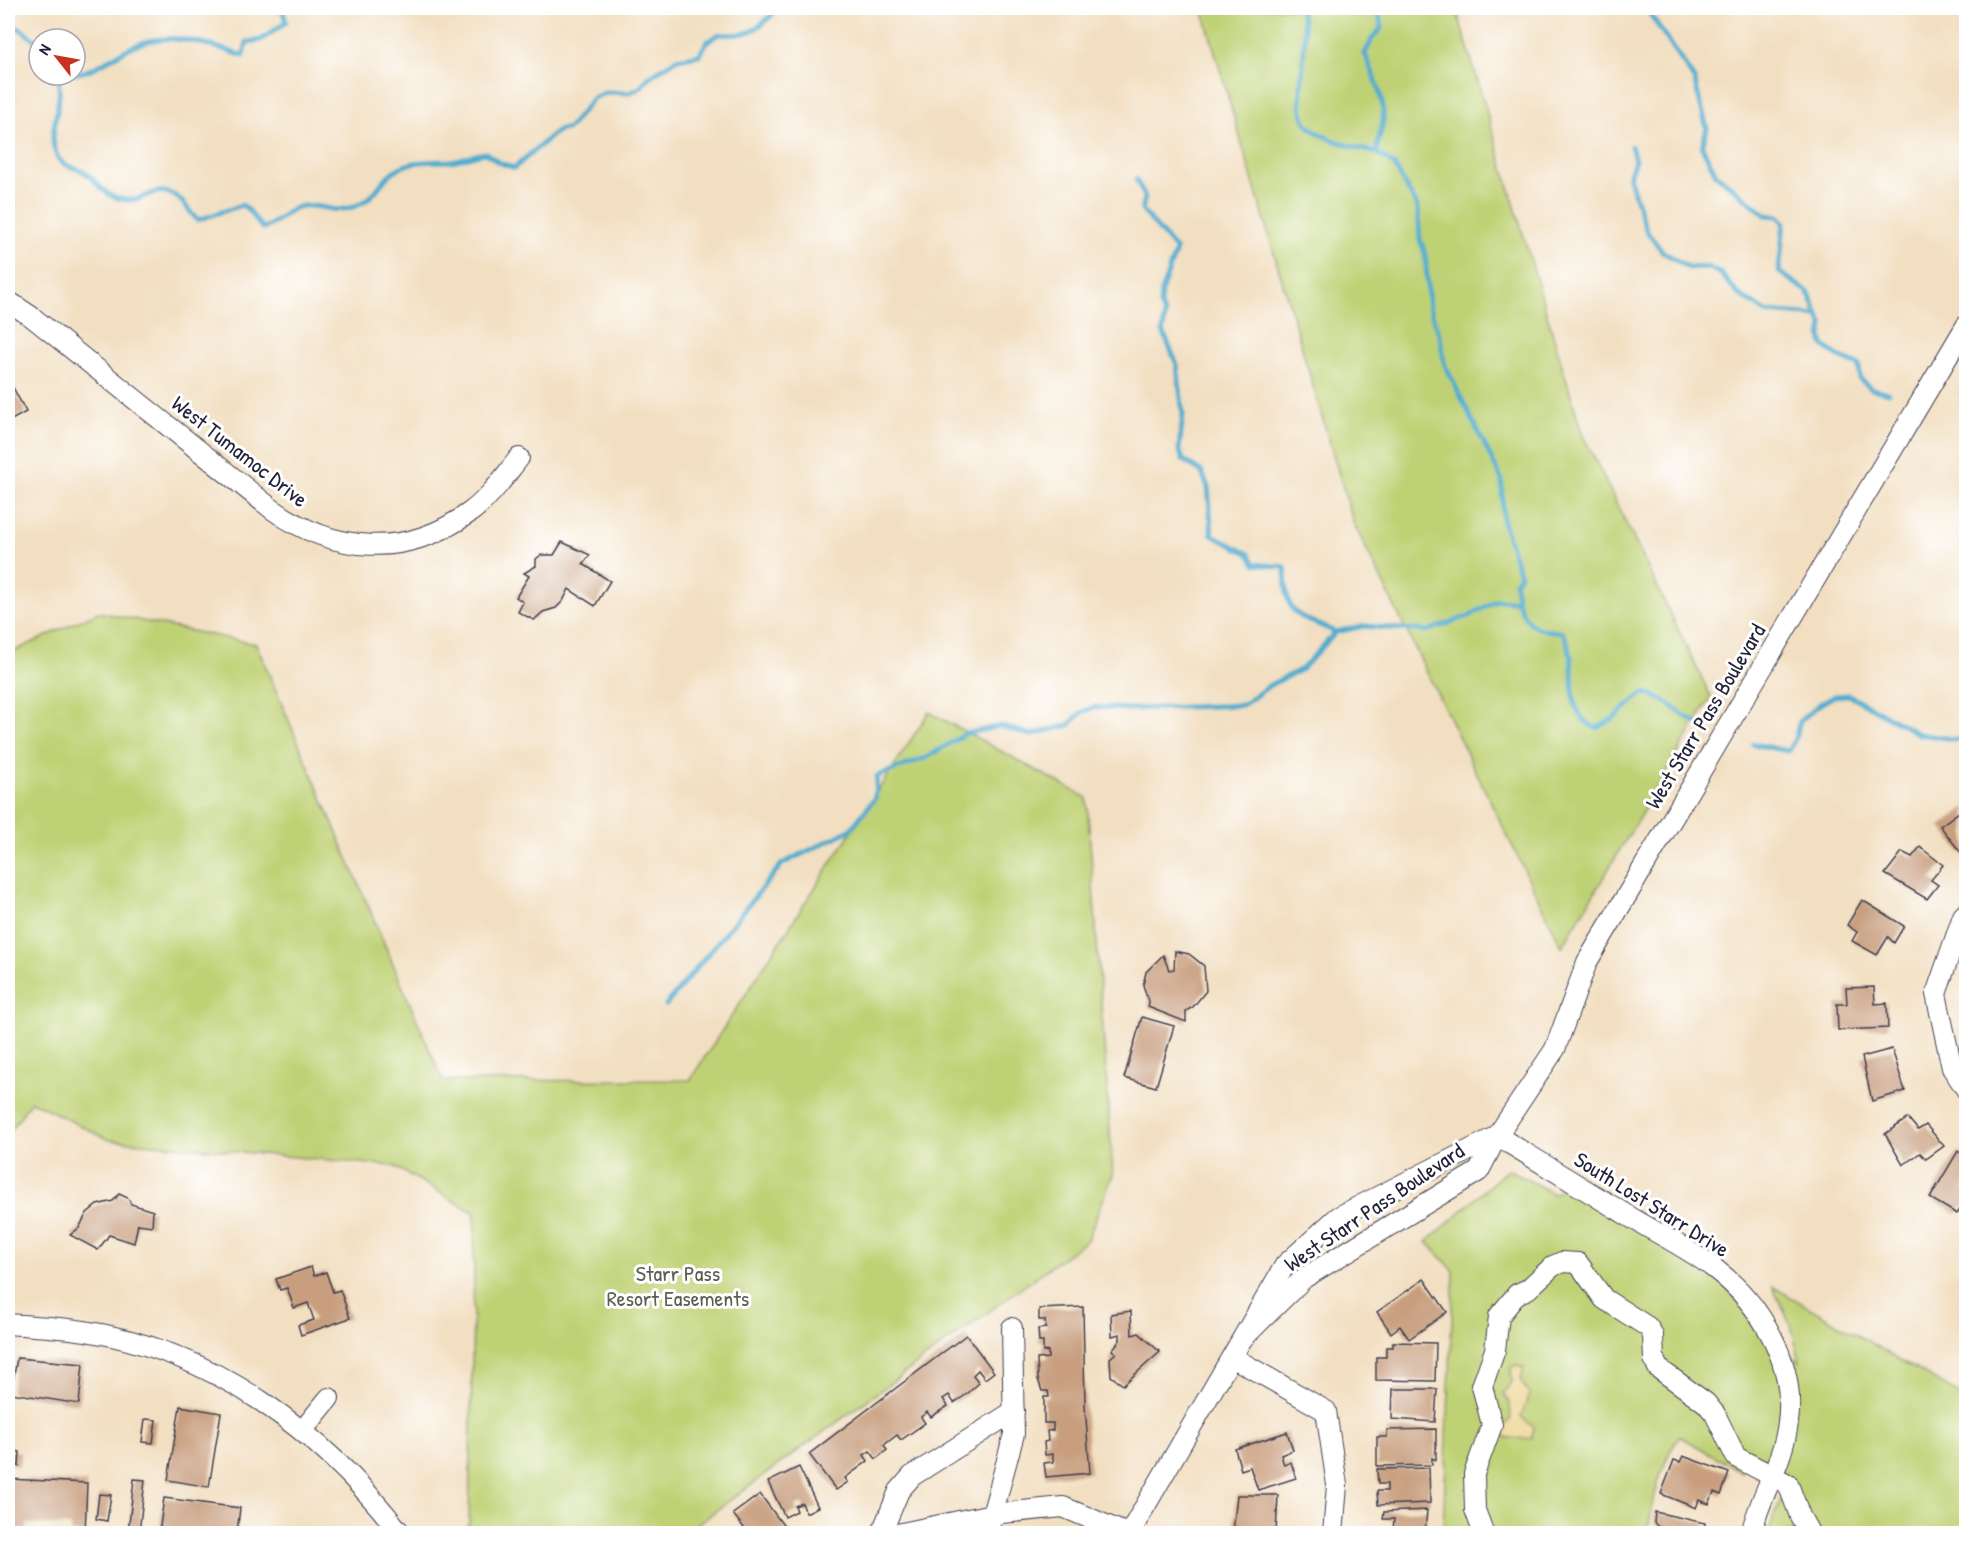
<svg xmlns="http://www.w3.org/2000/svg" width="1974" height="1541" viewBox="0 0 1974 1541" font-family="'Patrick Hand',sans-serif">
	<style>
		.green { fill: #bfd174; stroke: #707a58; stroke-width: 1.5 }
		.sand { fill: #eeda9e; stroke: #887e6c; stroke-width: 1.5 }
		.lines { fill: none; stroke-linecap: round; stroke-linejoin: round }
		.stream { stroke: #50acce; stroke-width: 5 }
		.building { fill: #c89e7e }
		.minor-casing { stroke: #413e4f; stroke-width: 22 }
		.minor { stroke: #fff; stroke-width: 20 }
		.labels { text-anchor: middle; stroke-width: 6; stroke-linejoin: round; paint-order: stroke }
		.street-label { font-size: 22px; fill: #22223b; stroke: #fff }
		.park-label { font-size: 22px; fill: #595f4f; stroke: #fff }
	</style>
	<rect width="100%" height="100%" fill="#fff"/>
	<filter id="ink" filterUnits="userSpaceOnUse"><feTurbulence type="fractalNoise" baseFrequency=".0167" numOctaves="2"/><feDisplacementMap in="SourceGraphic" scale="12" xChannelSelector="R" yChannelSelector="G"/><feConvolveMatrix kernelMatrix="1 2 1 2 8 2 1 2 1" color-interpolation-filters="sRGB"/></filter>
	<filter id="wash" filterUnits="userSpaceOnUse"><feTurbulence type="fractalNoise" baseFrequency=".008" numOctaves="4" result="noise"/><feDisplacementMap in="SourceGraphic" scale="24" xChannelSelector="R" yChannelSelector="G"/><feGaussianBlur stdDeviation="1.35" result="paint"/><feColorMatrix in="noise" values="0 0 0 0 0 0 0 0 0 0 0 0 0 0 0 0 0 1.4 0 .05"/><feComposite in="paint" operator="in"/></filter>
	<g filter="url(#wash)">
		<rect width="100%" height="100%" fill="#f2dfc1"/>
		<g class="green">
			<path d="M 1202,8 L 1456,8 L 1582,433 L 1711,697 L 1562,947 L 1353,522 Z"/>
			<path d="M 98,612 L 256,644 L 443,1081 L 690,1080 L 929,712 L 1087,798 L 1113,1175 L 1087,1240 L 685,1533 L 461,1533 L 469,1523 L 475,1213 L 394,1166 L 109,1140 L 31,1101 L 8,1134 L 8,654 Z"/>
			<path d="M 1508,1169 L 1554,1194 L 1572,1182 L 1712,1267 L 1779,1352 L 1800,1361 L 1791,1325 L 1772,1286 L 1966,1398 L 1966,1533 L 1768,1533 L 1785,1489 L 1744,1468 L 1742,1472 L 1679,1436 C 1659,1466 1654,1499 1647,1533 L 1443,1533 L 1454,1271 L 1427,1242 Z"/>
		</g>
		<path class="sand" d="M 1515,1365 L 1524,1368 L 1520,1380 L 1529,1394 L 1521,1417 L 1533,1427 L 1532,1438 L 1508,1439 L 1503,1434 L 1503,1427 L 1511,1419 L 1510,1404 L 1503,1393 L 1512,1382 L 1511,1368 Z"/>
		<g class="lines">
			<g class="stream">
				<path d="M 1299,8 C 1316,44 1286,108 1311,128 C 1329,142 1356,147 1377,153"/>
				<path d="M 1377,8 L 1382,27 L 1372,39 L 1365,54 C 1374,77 1385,96 1383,121 C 1382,132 1376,141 1377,153 L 1394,165 L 1418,208 L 1420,240 L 1425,253 L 1429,306 L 1441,340 L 1444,363 L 1502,480 L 1503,522 L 1520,575 L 1515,582 L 1517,601"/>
				<path d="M 1646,8 L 1694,79 L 1707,128 L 1702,147 L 1716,174 L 1766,215 L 1778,216 L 1784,222 L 1779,272 L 1808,292 L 1823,326 L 1821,336 L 1823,345 L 1839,357 L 1859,365 L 1860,379 L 1872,389 L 1888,393"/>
				<path d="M 8,26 L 19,28 L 39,43"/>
				<path d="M 75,74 C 97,70 114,55 134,46 C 168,30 210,44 243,56 L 247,42 L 261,40 L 286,22 L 282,8"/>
				<path d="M 57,75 C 66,103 45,132 57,156 C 62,167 74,167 84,172 C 94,178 101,191 112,196 C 116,198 125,200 130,200 C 143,201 154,187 169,193 C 184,198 187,211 198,220 L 242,205 C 253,211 253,220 263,228 C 278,224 285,209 302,206 C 326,203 332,217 360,204 C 373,198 379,185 389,175 C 407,159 428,162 450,161 C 462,160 474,154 486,153 L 498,162 L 514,168 L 557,131 L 569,128 L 593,98 L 607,92 L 628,93 L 640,88 L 649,77 L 677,59 L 699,55 L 707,42 L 719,34 C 750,37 758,30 778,8"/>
				<path d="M 1631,146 L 1635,160 L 1629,177 L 1647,232 L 1663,252 L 1689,268 L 1707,267 L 1721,274 L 1737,293 L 1766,312 L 1819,316"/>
				<path d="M 1136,179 L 1145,197 L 1142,210 L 1176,250 L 1161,292 L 1160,305 L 1165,314 L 1163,331 L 1177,365 L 1183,415 L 1179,449 L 1183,460 L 1201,471 L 1208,487 L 1212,535 L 1249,554 L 1255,564 L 1285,567 C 1286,618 1293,613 1336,632"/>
				<path d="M 1962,393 L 1966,392"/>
				<path d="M 1753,744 L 1788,751 L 1795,739 L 1800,721 L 1820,704 L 1834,696 L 1849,695 L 1919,734 L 1966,741"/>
				<path d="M 666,1005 L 782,864 L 850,830 L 875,798 L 877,776 L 928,757 L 965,734 L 1000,726 L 1031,735 L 1069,725 L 1082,712 L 1096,707 L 1129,709 L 1243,705 L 1270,685 L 1302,669 L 1336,632 L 1364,626 L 1427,631 L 1469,616 L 1497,600 L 1517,601 C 1528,627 1534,630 1562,632 C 1584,665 1557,711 1596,728 C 1618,719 1625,706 1644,693 C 1672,698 1679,719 1705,725"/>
			</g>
		</g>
		<g id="blocks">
			<g class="building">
				<path d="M 8,378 L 26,412 L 8,422 Z"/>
				<path d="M 562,542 L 590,555 L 583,564 L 610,581 L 595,606 L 569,589 L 563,601 L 556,608 L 543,612 L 534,620 L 518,612 L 523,602 L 516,597 L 529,576 L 524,573 L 536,566 L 536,559 L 541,555 L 554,555 Z"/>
				<path d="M 1966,807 L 1966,850 L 1962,854 L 1940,826 Z"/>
				<path d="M 1920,847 L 1943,865 L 1931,880 L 1938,885 L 1927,899 L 1885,874 L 1902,852 L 1912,857 Z"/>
				<path d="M 1862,900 L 1904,926 L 1894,943 L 1888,937 L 1877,955 L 1852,941 L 1857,932 L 1847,925 Z"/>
				<path d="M 1175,951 L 1189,954 L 1204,966 L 1206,991 L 1193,1007 L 1186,1011 L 1186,1022 L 1148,1007 L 1149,1003 L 1143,985 L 1146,972 L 1163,955 L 1169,970 L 1174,969 Z"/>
				<path d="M 1874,987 L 1875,1004 L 1887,1003 L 1888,1028 L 1838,1030 L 1837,1004 L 1847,1004 L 1846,988 Z"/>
				<path d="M 1142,1017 L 1174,1026 L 1156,1087 L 1124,1078 Z"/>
				<path d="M 1892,1049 L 1905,1091 L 1872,1101 L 1862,1057 Z"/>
				<path d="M 1908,1118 L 1918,1130 L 1926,1125 L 1944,1146 L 1926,1159 L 1920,1153 L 1903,1165 L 1885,1134 Z"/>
				<path d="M 1958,1151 L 1966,1157 L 1966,1209 L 1963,1205 L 1957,1214 L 1930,1198 Z"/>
				<path d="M 119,1194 L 128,1198 L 131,1204 L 153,1211 L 152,1226 L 138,1224 L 134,1243 L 109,1235 L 98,1250 L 70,1235 L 79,1228 L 87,1213 L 97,1205 L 113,1201 Z"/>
				<path d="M 311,1267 L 314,1276 L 326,1272 L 333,1292 L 340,1290 L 350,1318 L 301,1335 L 298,1325 L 314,1320 L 308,1303 L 294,1308 L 287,1288 L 280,1290 L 276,1279 Z"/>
				<path d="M 1424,1279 L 1447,1312 L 1409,1339 L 1400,1326 L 1391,1333 L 1377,1312 Z"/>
				<path d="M 1083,1307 L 1085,1406 L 1090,1473 L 1046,1477 L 1044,1463 L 1053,1462 L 1053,1454 L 1045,1455 L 1044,1442 L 1048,1441 L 1047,1431 L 1053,1430 L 1053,1423 L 1044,1423 L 1044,1397 L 1049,1397 L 1048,1391 L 1042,1391 L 1038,1379 L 1037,1359 L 1048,1358 L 1048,1351 L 1043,1352 L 1043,1342 L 1039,1342 L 1038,1329 L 1046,1328 L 1045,1320 L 1039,1320 L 1039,1309 Z"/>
				<path d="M 1131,1311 L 1132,1335 L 1139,1333 L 1160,1352 L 1123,1385 L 1111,1376 L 1110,1358 L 1116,1353 L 1112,1350 L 1120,1340 L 1120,1334 L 1112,1336 L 1111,1314 Z"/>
				<path d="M 966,1335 L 994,1372 L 985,1379 L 978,1370 L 973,1375 L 979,1383 L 967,1394 L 954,1403 L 949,1395 L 943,1399 L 948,1406 L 931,1417 L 927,1412 L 921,1417 L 925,1423 L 901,1440 L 897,1435 L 884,1445 L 887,1450 L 876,1459 L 870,1451 L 864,1455 L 868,1461 L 845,1478 L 848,1482 L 836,1490 L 809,1454 Z"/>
				<path d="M 1393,1342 L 1436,1343 L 1435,1381 L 1376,1380 L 1376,1357 L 1386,1357 L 1386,1347 L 1393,1347 Z"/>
				<path d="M 17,1358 L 83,1364 L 79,1404 L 11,1393 Z"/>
				<path d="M 1393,1389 L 1437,1389 L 1435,1422 L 1392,1419 Z"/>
				<path d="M 180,1406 L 221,1413 L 209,1487 L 168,1480 Z"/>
				<path d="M 145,1419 L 156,1420 L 153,1443 L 142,1442 Z"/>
				<path d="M 1436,1429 L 1436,1460 L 1432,1458 L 1432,1465 L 1377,1466 L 1377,1437 L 1387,1437 L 1387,1430 Z"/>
				<path d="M 1287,1432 L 1293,1450 L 1281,1455 L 1284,1465 L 1291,1462 L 1296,1478 L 1258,1490 L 1250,1467 L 1241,1470 L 1235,1449 Z"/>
				<path d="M 8,1450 L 20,1452 L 19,1466 L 8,1464 Z"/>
				<path d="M 1683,1456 L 1729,1473 L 1721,1495 L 1714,1492 L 1709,1504 L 1699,1500 L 1696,1508 L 1661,1494 L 1674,1460 L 1680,1462 Z"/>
				<path d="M 799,1467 L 818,1507 L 806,1513 L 802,1503 L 795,1506 L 797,1511 L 785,1517 L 768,1482 Z"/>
				<path d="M 1429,1468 L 1430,1503 L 1378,1505 L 1377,1491 L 1387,1491 L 1387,1484 L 1378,1484 L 1377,1469 Z"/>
				<path d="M 8,1479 L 87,1483 L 85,1533 L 71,1533 L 71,1526 L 27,1524 L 26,1533 L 8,1533 Z"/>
				<path d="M 134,1479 L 145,1480 L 139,1533 L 128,1533 Z"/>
				<path d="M 99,1494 L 111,1495 L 107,1521 L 96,1519 Z"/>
				<path d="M 760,1494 L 786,1529 L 780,1533 L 771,1533 L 768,1529 L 762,1533 L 748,1533 L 733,1514 Z"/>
				<path d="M 1237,1495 L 1278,1495 L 1276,1533 L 1233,1533 Z"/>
				<path d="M 164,1498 L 240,1508 L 237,1533 L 159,1533 Z"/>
				<path d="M 1427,1510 L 1425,1533 L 1379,1533 L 1379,1529 L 1393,1529 L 1394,1519 L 1383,1519 L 1384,1512 Z"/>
				<path d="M 1655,1512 L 1705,1523 L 1704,1533 L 1658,1533 L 1660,1528 L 1654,1523 Z"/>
			</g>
		</g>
	</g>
	<g filter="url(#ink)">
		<use href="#blocks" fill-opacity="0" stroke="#413e4f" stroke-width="1.5"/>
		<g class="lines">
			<defs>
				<g id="minor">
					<path d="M 8,301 L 32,317 L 272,509 C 334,553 405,559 469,513 C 489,499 504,477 519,458"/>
					<path d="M 1966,913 L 1963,916 L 1936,994 L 1952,1068 L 1966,1089"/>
					<path d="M 1497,1136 C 1539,1161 1580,1187 1622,1212 C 1652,1231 1687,1247 1715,1269 C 1761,1304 1796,1363 1788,1422 C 1784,1461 1760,1495 1751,1534"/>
					<path d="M 8,1324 C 33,1326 60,1327 85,1331 C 214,1351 323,1432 401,1534"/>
					<path d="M 1244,1337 L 1304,1278 L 1479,1171 L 1497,1136 L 1555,1049 L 1587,962 L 1966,326"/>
					<path d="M 1232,1357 L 1326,1411 L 1337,1485 L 1333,1534"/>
					<path d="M 303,1430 L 329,1398"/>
					<path d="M 881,1534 L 899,1491 L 912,1476 L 1014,1411"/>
					<path d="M 897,1534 L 992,1514 L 1063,1507 L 1127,1534"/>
					<path d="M 987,1534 L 1014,1434 L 1012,1328"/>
					<path d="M 1129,1534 L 1285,1265 L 1338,1217 L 1497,1136"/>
					<path d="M 1484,1534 L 1475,1510 L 1474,1474 L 1492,1425 L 1482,1386 L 1495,1350 L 1499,1316 L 1517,1294 L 1528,1289 L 1553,1266 L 1562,1262 L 1578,1263 L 1604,1299 L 1648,1327 L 1653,1335 L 1654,1359 L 1658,1368 L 1706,1403 L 1715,1414 L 1736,1457 L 1788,1484 L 1800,1516 L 1810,1534"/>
				</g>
			</defs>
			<use href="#minor" class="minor-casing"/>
			<use href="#minor" class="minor"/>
		</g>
	</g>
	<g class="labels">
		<g class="street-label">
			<text transform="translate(240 451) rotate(38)" y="8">West Tumamoc Drive</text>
			<text transform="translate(1705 716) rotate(-59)" y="8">West Starr Pass Boulevard</text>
			<text transform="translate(1652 1204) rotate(32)" y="8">South Lost Starr Drive</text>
			<text transform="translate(1374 1207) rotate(-34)" y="8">West Starr Pass Boulevard</text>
		</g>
		<g class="park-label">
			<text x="678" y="1281">Starr Pass<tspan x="678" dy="25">Resort Easements</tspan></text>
		</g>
	</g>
	<rect width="1974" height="1541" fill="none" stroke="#fff" stroke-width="30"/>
	<g transform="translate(57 57) rotate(301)"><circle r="28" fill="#ffffff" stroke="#a7a7b1" stroke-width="1.5"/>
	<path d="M0-4.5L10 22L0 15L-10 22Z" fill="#c8321e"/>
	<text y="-9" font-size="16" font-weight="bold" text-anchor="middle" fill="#22223b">N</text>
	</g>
</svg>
